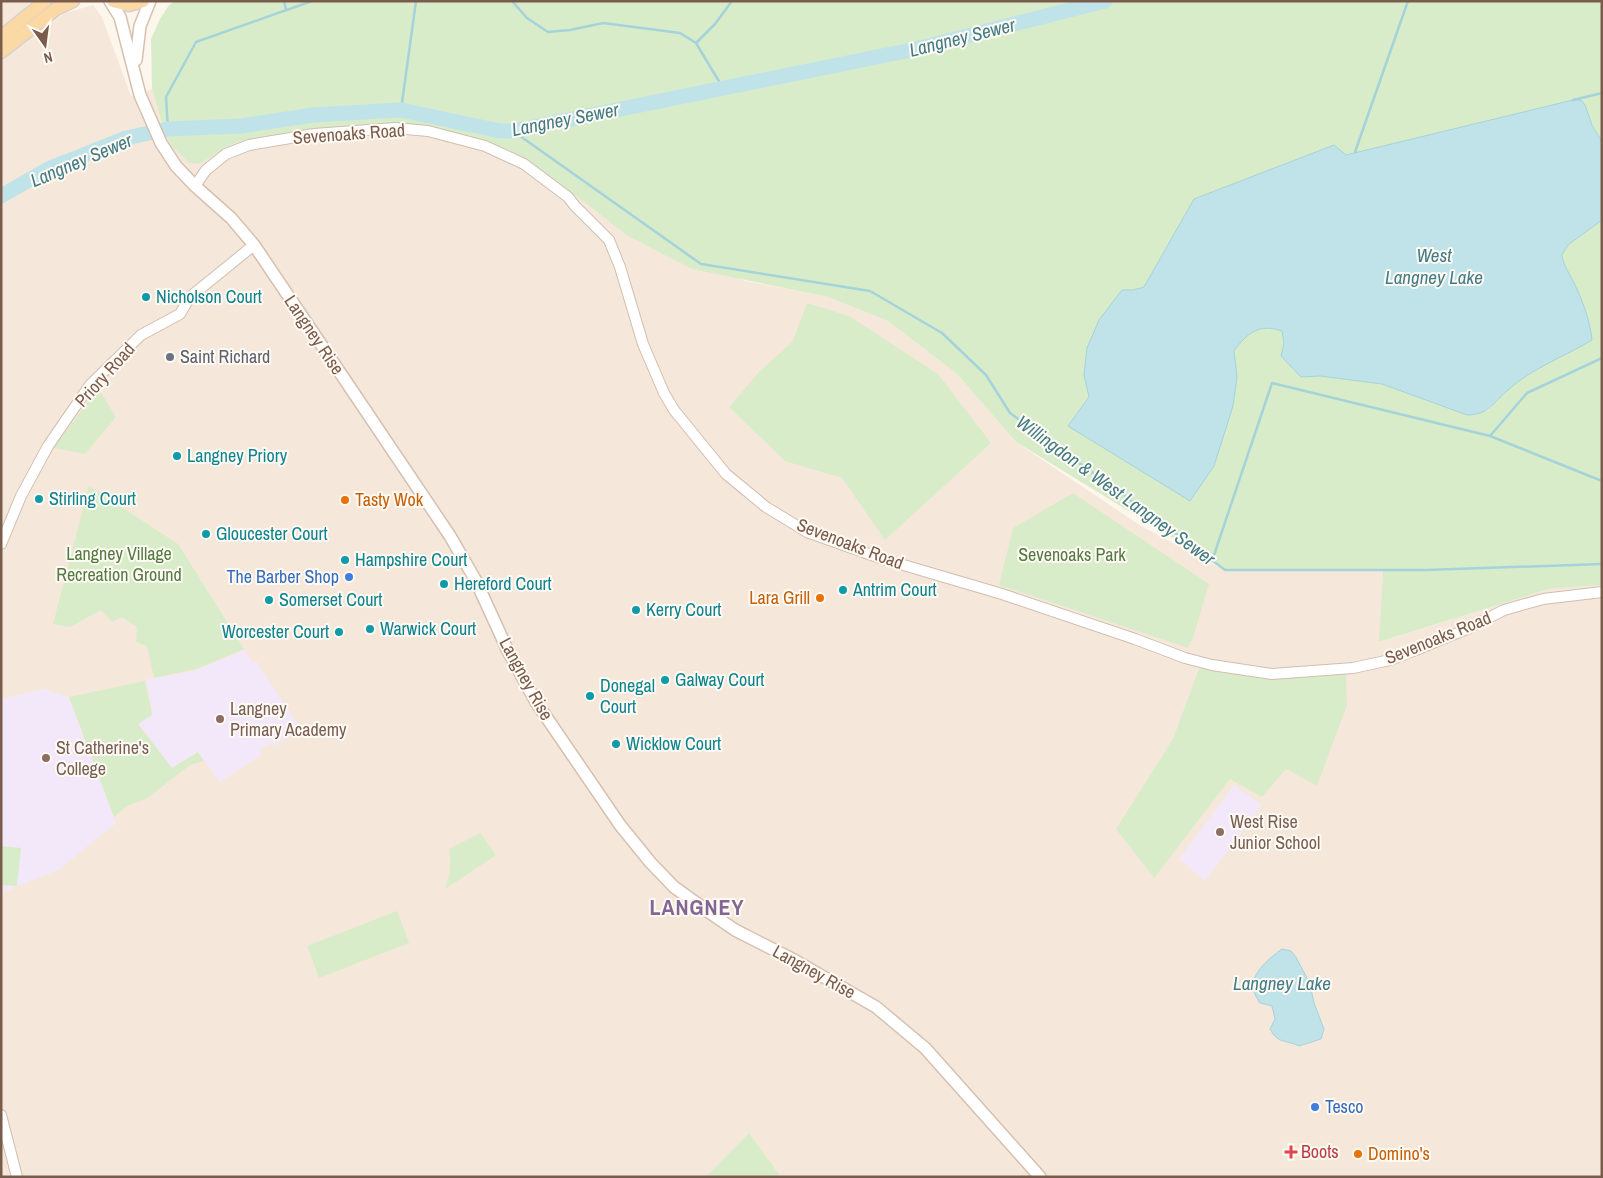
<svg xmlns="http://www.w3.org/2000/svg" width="1603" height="1178" viewBox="0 0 1603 1178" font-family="'Archivo Narrow',sans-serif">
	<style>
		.residential { fill: #f5e8da }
		.education { fill: #f3e8fa }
		.green { fill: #d8ecc9 }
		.water { fill: #bfe3e8; stroke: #a5d3da }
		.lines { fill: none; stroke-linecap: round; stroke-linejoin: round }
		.stream { stroke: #a5d3da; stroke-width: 2.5 }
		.river { stroke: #bfe3e8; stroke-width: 15 }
		.tertiary-casing { stroke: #d1beb0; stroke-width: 12 }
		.secondary-casing { stroke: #d6c0b0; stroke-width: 14 }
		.primary-casing { stroke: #dad1cd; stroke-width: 15 }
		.tertiary { stroke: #fff; stroke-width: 10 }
		.secondary { stroke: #fff; stroke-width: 11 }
		.primary { stroke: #fbd9a5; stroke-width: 12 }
		.culture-dot { fill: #0f9aa8; stroke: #fffaf3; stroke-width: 2 }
		.worship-dot { fill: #6b7280; stroke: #fffaf3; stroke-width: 2 }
		.food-dot { fill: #e8710a; stroke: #fffaf3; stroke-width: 2 }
		.shop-dot { fill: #3f7fe0; stroke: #fffaf3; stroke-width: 2 }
		.education-dot { fill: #8d6e63; stroke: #fffaf3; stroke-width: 2 }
		.health-dot { fill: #e0444e; stroke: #fffaf3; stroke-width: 2 }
		.labels { text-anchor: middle; stroke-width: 4; stroke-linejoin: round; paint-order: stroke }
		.street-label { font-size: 18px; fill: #7a5c4d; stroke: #fffaf3 }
		.culture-label { font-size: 18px; fill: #0d838f; stroke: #fffaf3; text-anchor: start }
		.worship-label { font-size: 18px; fill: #5b616d; stroke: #fffaf3; text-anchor: start }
		.food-label { font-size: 18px; fill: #c56008; stroke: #fffaf3; text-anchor: start }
		.park-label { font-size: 18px; fill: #537a41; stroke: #fffaf3 }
		.shop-label { font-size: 18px; fill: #366cbe; stroke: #fffaf3; text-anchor: end }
		.education-label { font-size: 18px; fill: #785e54; stroke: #fffaf3; text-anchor: start }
		.health-label { font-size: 18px; fill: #be3a42; stroke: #fffaf3; text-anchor: start }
		.water-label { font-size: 19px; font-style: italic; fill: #437c86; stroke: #fffaf3 }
		.district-label { font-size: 22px; font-weight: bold; letter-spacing: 1px; fill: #846695; stroke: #fffaf3 }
	</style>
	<rect width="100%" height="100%" fill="#fdf6ec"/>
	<path class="residential" d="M 1,1 L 31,1 L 20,13 L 37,32 L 65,13 L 93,5 L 102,17 L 131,96 L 152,89 L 164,130 L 170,144 L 200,164 L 217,153 L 238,142 L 305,130 L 395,124 L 430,129 L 530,164 L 584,202 L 626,235 L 746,281 L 828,297 L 888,321 L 957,374 L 1016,442 L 1141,526 L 1224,570 L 1383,570 L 1380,642 L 1549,589 L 1602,585 L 1602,1177 L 1,1177 Z"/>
	<g class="education">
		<path d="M 244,650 L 253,663 L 256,661 L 301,729 L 274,746 L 272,743 L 259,751 L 261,755 L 220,782 L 198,752 L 172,768 L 138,724 L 153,714 L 146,680 L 197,670 Z"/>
		<path d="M 44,689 L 69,697 L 116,823 L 63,866 L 63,868 L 1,893 L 1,699 Z"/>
		<path d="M 1234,785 L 1262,805 L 1205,881 L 1179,859 Z"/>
	</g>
	<g class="green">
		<path d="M 176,1 L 1602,1 L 1602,142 L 1592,125 L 1585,105 L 1144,287 L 1133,290 L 1122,290 L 1087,348 L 1084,375 L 1089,397 L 1068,426 L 1233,406 L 1237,377 L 1234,351 C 1242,339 1254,326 1270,327 C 1273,327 1278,330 1282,331 L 1284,343 L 1301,377 L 1320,376 L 1382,384 L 1467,415 L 1488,410 L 1509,388 L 1543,365 L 1590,325 L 1571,276 L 1563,264 L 1562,255 L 1568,245 L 1602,220 L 1602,585 L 1549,589 L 1379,642 L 1383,570 L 1225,570 L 1016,442 L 957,374 L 888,321 L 828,297 L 692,269 L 626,235 L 584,202 L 530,164 L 487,145 L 395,124 L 305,130 L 238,142 L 217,153 L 200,164 L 189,163 L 170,144 L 164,130 L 152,89 L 151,39 L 160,19 L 169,5 Z"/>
		<path d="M 807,303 L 849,316 L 938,374 L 991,443 L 885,540 L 842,478 L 785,461 L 729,407 L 759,372 L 793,341 Z"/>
		<path d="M 98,388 L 116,417 L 85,454 L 54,448 Z"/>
		<path d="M 89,486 L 178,544 L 244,649 L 196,669 L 154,678 L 147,646 L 136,642 L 137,627 L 122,617 L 112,622 L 101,610 L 70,627 L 53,624 Z"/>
		<path d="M 1073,493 L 1209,584 L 1192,641 L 1191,641 L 1188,648 L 999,585 L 1013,528 Z"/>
		<path d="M 1200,666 L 1276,678 L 1346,674 L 1347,705 L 1317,786 L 1286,769 L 1262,797 L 1230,779 L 1154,878 L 1116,829 L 1173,739 Z"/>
		<path d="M 145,681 L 152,715 L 138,724 L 172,768 L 198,752 L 204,761 L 190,765 L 146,799 L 127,806 L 114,817 L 69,697 Z"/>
		<path d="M 480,833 L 496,855 L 445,889 C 450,875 452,864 449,849 Z"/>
		<path d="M 1,846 L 21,848 L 17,886 L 1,885 Z"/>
		<path d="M 397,911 L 409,943 L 319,978 L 307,946 Z"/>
		<path d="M 749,1133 L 781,1177 L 706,1177 Z"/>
	</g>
	<g class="water">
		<path d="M 1573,100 L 1581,100 L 1585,105 L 1592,125 L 1602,142 L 1602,220 L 1568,245 L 1562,255 C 1563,264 1567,269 1571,277 C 1581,296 1590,319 1592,340 C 1564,357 1532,368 1508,390 C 1493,403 1488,415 1467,415 L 1382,384 L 1320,376 L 1301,377 L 1281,356 L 1284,343 L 1282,331 C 1259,323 1247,333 1234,351 L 1237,377 L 1233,406 L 1214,466 L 1190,501 L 1068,426 L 1089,397 L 1084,375 L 1087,348 L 1099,320 L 1122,290 L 1133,290 L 1144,287 L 1194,199 L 1334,145 L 1346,155 Z"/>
		<path d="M 1282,949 L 1291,951 L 1296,957 L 1310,984 L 1314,1003 L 1324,1029 L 1321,1039 L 1299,1046 C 1285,1039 1279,1045 1270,1029 L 1275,1019 L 1272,1006 L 1260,1003 C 1256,997 1252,990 1253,983 C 1255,970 1272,956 1282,949 Z"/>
	</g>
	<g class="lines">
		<g class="stream">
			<path d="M 284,1 L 286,10"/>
			<path d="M 512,1 L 527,18 L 548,32 L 570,30 L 603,23 L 680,33 L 696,43 L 723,88"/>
			<path d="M 696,43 L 715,24 L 732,1"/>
			<path d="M 1573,100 L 1602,93"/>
			<path d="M 401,110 L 416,1"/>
			<path d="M 168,129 L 166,97 L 196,42 L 312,1"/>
			<path d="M 513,131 L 701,264 L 870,291 L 942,333 L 986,375 L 1010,413 L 1158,520 L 1225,570 L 1426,570 L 1602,564"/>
			<path d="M 1355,152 L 1408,1"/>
			<path d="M 1490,436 L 1527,393 L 1602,358"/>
			<path d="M 1212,561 L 1272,383 L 1490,436 L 1602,481"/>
		</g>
		<path class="river" d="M 1,196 L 50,168 L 76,158 L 126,138 L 168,129 L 241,126 L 313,115 L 401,110 L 500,131 L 513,131 L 916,49 L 1105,1"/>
		<defs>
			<g id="tertiary">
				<path d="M 195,186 L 206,170 L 226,154 L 249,145 L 314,134 L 395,128 L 428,131 L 485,146 L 524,164 L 568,197 L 575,206 L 609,240 L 620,267 L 643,344 L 664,393 L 674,410 L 726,474 L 766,507 L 807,532 L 883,559 L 1002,594 L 1135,639 L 1185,658 L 1212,665 L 1272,674 L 1353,668 L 1390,660 L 1416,650 L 1467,629 L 1504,610 L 1543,599 L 1602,592"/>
				<path d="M 1,544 L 21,496 L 48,446 L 90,385 L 141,335 L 180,314 L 190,297 L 254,245"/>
				<path d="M 1,1115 L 17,1177"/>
			</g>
			<g id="secondary">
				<path d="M 110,1 L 120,17 L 140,95 L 161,143 L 176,166 L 195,186 L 231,218 L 254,245 L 345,380 L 450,536 L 476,581 L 508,651 L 536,702 L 620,825 L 650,862 L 674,887 L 706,910 L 735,930 L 794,960 L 876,1007 L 925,1048 L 1040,1177"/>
				<path d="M 136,60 L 140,26 L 150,1"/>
			</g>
			<g id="primary">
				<path d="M 113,1 L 129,5 L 143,1"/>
				<path d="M 1,37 L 45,1"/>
				<path d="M 1,52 L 56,9 L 73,1"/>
			</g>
		</defs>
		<use href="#tertiary" class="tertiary-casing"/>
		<use href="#secondary" class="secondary-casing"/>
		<use href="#primary" class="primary-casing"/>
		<use href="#tertiary" class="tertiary"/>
		<use href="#secondary" class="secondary"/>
		<use href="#primary" class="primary"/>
	</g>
	<g class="culture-dot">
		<circle cx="146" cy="297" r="5"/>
		<circle cx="177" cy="456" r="5"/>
		<circle cx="39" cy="499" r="5"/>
		<circle cx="206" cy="534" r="5"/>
		<circle cx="345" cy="560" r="5"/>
		<circle cx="444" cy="584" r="5"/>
		<circle cx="843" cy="590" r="5"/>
		<circle cx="269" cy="600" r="5"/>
		<circle cx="636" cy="610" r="5"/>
		<circle cx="370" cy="629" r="5"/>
		<circle cx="339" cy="632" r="5"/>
		<circle cx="665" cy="680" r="5"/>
		<circle cx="590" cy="696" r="5"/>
		<circle cx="616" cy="744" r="5"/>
	</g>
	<circle class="worship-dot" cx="170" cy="357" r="5"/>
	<g class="food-dot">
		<circle cx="345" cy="500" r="5"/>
		<circle cx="820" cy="598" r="5"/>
		<circle cx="1358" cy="1154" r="5"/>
	</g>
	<g class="shop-dot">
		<circle cx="349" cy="577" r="5"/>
		<circle cx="1315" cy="1107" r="5"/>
	</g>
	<g class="education-dot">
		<circle cx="220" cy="719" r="5"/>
		<circle cx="46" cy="758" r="5"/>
		<circle cx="1220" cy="832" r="5"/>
	</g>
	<path class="health-dot" d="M1288.5 1144.5h5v5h5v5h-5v5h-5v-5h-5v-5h5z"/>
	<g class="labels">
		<g class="street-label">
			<text transform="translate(349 134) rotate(-4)" y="6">Sevenoaks Road</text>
			<text transform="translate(314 335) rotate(56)" y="6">Langney Rise</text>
			<text transform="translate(105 375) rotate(-48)" y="6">Priory Road</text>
			<text transform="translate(850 544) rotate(21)" y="6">Sevenoaks Road</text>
			<text transform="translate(1438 638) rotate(-22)" y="6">Sevenoaks Road</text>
			<text transform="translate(526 679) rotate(61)" y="6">Langney Rise</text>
			<text transform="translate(814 972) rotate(29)" y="6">Langney Rise</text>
		</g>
		<g class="culture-label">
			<text x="156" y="303">Nicholson Court</text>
			<text x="187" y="462">Langney Priory</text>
			<text x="49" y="505">Stirling Court</text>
			<text x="216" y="540">Gloucester Court</text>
			<text x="355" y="566">Hampshire Court</text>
			<text x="454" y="590">Hereford Court</text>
			<text x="853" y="596">Antrim Court</text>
			<text x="279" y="606">Somerset Court</text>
			<text x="646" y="616">Kerry Court</text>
			<text x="380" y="635">Warwick Court</text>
			<text x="329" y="638" text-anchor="end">Worcester Court</text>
			<text x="675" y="686">Galway Court</text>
			<text x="600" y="692">Donegal<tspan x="600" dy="21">Court</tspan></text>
			<text x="626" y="750">Wicklow Court</text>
		</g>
		<g class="worship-label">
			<text x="180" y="363">Saint Richard</text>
		</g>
		<g class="food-label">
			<text x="355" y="506">Tasty Wok</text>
			<text x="810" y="604" text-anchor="end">Lara Grill</text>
			<text x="1368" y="1160">Domino's</text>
		</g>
		<g class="park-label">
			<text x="119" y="560">Langney Village<tspan x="119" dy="21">Recreation Ground</tspan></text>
			<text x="1072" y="561">Sevenoaks Park</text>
		</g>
		<g class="shop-label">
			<text x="339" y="583">The Barber Shop</text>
			<text x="1325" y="1113" text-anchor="start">Tesco</text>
		</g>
		<g class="education-label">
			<text x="230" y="715">Langney<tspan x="230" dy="21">Primary Academy</tspan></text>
			<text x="56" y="754">St Catherine's<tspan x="56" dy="21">College</tspan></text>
			<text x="1230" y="828">West Rise<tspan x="1230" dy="21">Junior School</tspan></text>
		</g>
		<g class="health-label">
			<text x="1301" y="1158">Boots</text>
		</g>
		<g class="water-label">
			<text transform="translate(962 37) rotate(-14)" y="7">Langney Sewer</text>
			<text transform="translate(565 119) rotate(-11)" y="7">Langney Sewer</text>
			<text transform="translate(81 160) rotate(-23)" y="7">Langney Sewer</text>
			<text x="1434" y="262">West<tspan x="1434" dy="22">Langney Lake</tspan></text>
			<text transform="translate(1116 490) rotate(36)" y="7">Willingdon &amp; West Langney Sewer</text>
			<text x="1282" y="990">Langney Lake</text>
		</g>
		<g class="district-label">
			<text x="697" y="915">LANGNEY</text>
		</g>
	</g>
	<rect width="1603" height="1178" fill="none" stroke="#7a5c4d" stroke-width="5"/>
	<g transform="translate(45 45) rotate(166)" stroke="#fffaf3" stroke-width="4" paint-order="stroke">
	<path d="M0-4L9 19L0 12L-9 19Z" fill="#7a5c4d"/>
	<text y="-8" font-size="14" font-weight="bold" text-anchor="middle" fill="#7a5c4d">N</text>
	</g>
</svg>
